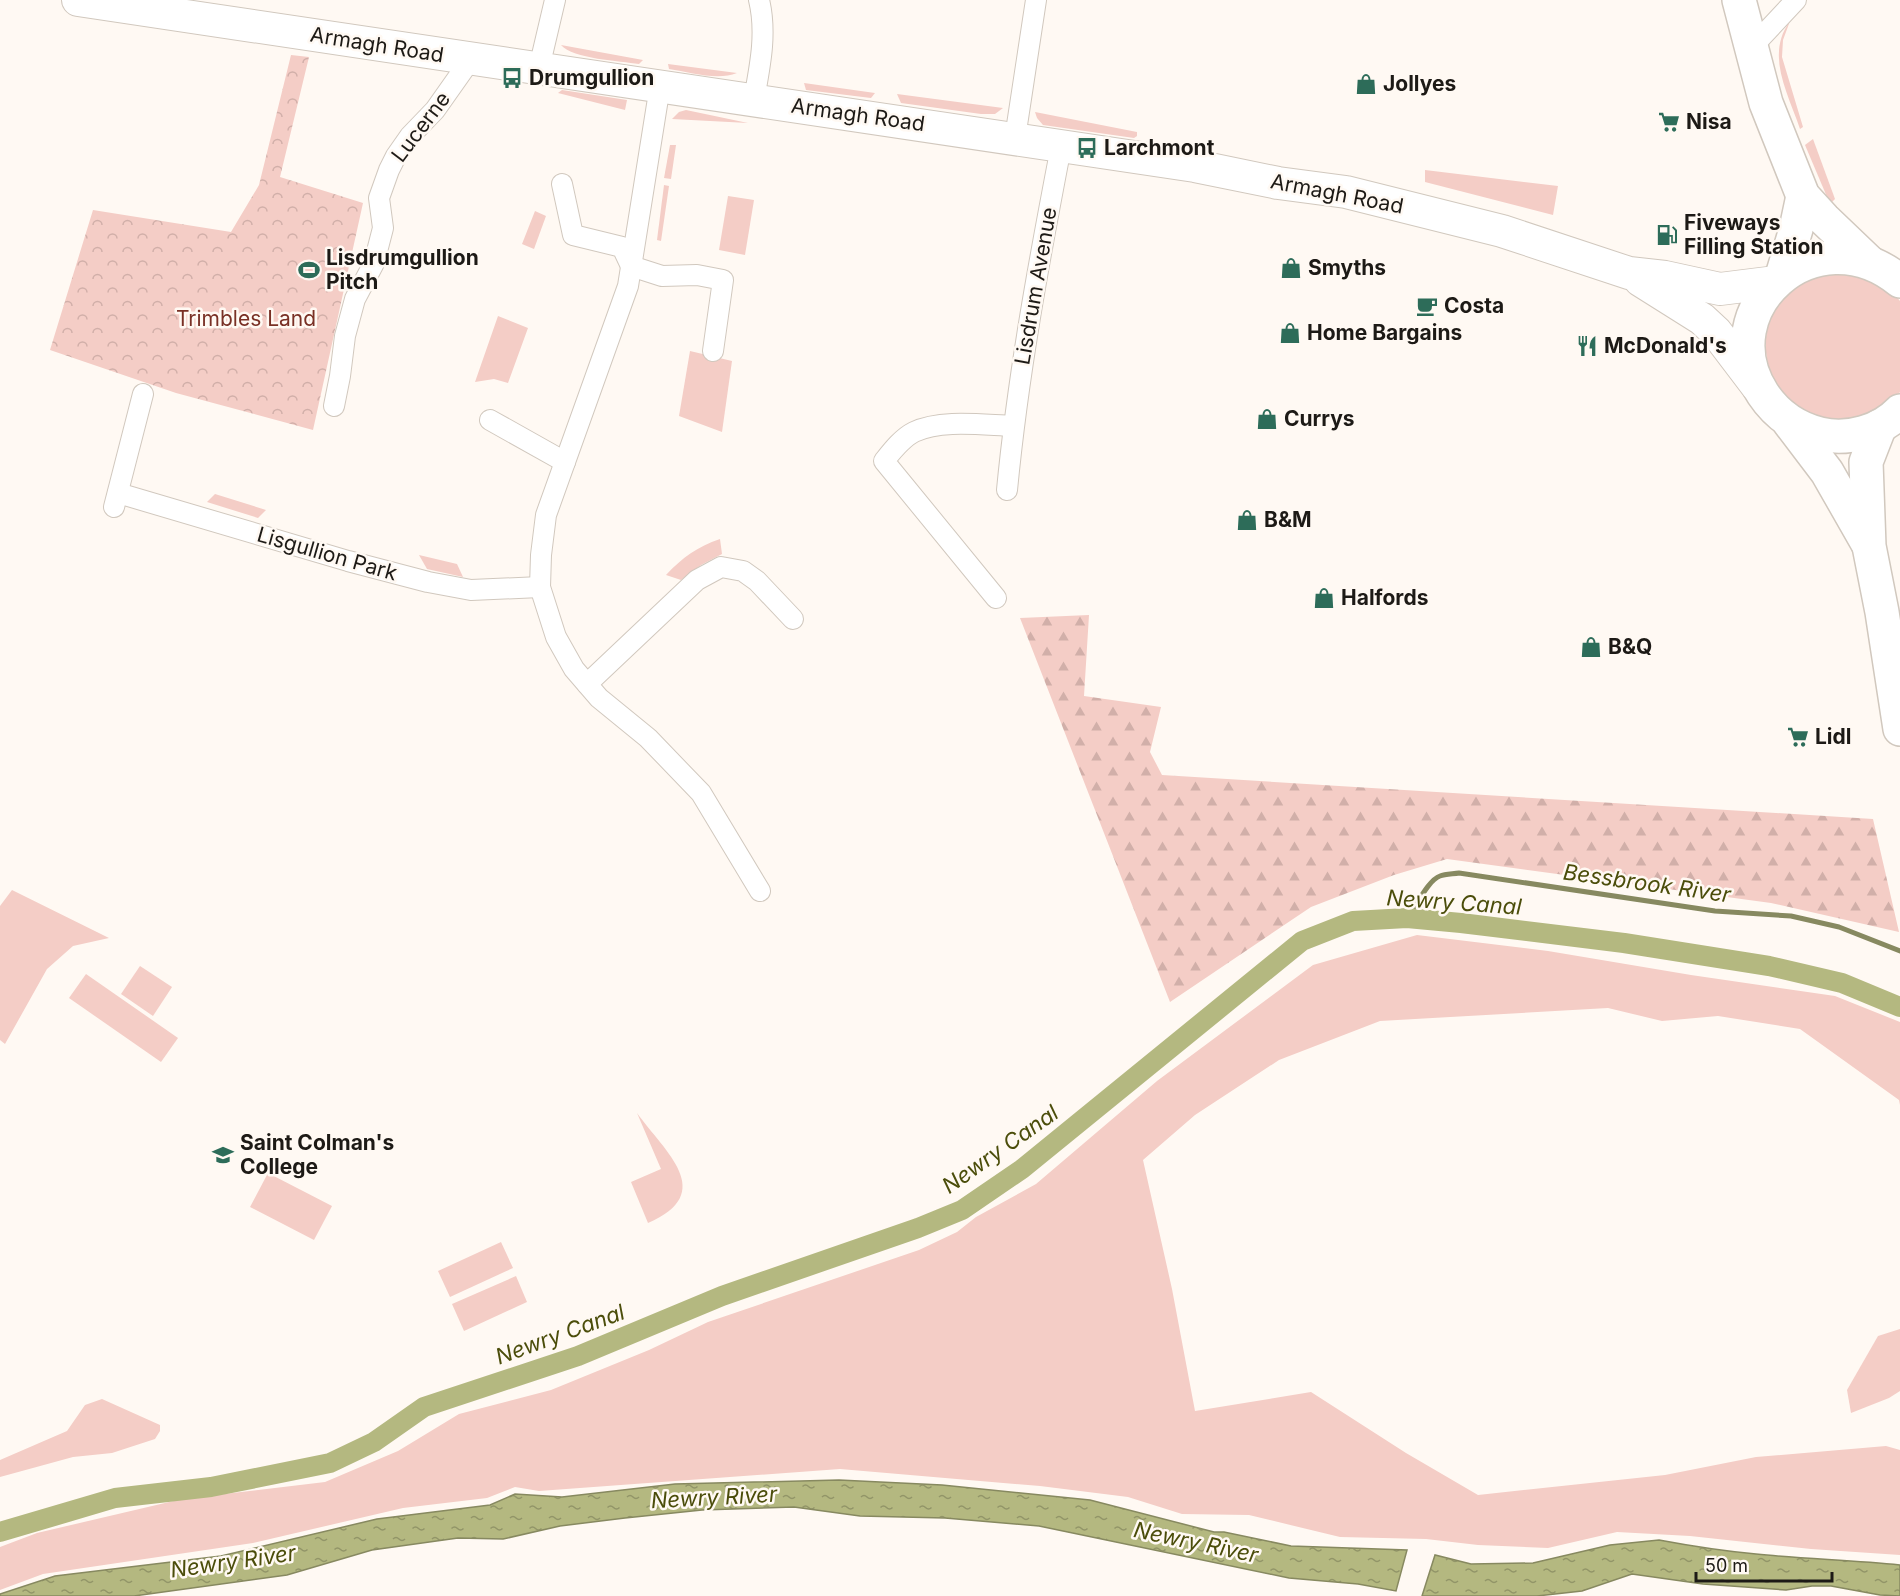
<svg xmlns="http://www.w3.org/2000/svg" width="1900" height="1596" viewBox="0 0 1900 1596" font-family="Inter,sans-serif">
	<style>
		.grass { fill: #f4cdc6 }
		.forest { fill: url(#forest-firs) }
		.park { fill: url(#park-crowns) }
		.water { fill: url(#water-ripples); stroke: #878960; stroke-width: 1.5 }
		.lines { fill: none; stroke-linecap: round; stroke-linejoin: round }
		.stream { stroke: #878960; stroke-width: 5 }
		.canal { stroke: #b4b880; stroke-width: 20 }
		.street-casing { stroke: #d1c8be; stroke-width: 22 }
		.primary-casing { stroke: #d1c8be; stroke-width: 34 }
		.highway-casing { stroke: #d1c8be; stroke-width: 36 }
		.street { stroke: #fff; stroke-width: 20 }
		.primary { stroke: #fff; stroke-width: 32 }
		.highway { stroke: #fff; stroke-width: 33 }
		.labels { text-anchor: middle; stroke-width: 5; stroke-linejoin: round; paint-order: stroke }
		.street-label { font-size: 21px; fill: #1d1a16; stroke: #fff9f3 }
		.poi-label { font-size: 21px; font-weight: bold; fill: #1d1a16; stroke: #fff9f3; text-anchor: start }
		.park-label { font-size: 21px; fill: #793025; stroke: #fff9f3 }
		.water-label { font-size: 22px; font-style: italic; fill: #4b4d0a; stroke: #fff9f3 }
	</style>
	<defs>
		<pattern id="forest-firs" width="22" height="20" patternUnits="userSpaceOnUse" patternTransform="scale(1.5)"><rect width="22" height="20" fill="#f4cdc6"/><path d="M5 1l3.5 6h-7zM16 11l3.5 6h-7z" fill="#d1afa9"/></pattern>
		<pattern id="park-crowns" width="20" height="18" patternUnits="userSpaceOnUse" patternTransform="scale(1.5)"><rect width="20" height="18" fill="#f4cdc6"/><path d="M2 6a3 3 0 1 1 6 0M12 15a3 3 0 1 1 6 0" fill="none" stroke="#d1afa9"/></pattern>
		<pattern id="water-ripples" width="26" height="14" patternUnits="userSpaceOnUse" patternTransform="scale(1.5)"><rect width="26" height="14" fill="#b4b880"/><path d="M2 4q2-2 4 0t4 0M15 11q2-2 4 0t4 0" fill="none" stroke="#929568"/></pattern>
	</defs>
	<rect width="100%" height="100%" fill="#fff9f3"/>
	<g class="grass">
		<path d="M 1790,21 L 1783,40 L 1782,57 L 1803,127 L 1800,129 C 1788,93 1765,55 1790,21 Z"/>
		<path d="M 561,45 L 643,60 L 639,64 C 620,61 573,59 561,45 Z"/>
		<path d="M 668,64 L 737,73 C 717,81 690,72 669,69 Z"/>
		<path d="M 804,83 L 875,93 L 871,98 L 806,90 Z"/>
		<path d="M 562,90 L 627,100 L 625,110 L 558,93 Z"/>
		<path d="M 897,94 L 1003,108 L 995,114 L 981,114 L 901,103 Z"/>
		<path d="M 686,110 L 748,123 L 672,119 L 679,112 Z"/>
		<path d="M 1035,112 L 1137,132 L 1137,136 L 1134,138 L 1043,125 L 1037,118 Z"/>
		<path d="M 1813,139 L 1835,199 L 1830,204 L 1805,145 Z"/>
		<path d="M 670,145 L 676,145 L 671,179 L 664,178 Z"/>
		<path d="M 1425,170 L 1558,186 L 1553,215 L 1425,182 Z"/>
		<path d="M 664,185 L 669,186 L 661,241 L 657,240 Z"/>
		<path d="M 728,196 L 754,200 L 745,255 L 719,250 Z"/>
		<path d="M 535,211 L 546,216 L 534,249 L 522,244 Z"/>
		<path d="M 1847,271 L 1891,290 L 1900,301 L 1900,392 C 1890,406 1876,414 1859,419 C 1786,439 1733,344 1789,293 C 1798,284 1810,276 1824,273 C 1831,272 1839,272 1847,271 Z"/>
		<path d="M 498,316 L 528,328 L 508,383 L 494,379 L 475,382 Z"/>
		<path d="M 690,351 L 732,361 L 722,432 L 679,416 Z"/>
		<path d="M 215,494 L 266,510 L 258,518 L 207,502 Z"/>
		<path d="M 720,539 L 722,554 L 701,565 L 681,580 L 666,575 C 683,557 697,547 720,539 Z"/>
		<path d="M 419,555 L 457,564 L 463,577 L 427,569 Z"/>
		<path d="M 12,890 L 109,938 L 73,946 L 47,969 L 5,1044 L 0,1040 L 0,906 Z"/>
		<path d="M 1417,935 L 1548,951 L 1691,975 L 1835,996 L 1900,1022 L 1900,1105 L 1899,1100 L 1800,1029 L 1718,1016 L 1662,1021 L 1608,1008 L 1380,1021 L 1279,1060 L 1195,1115 L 1143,1160 L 1172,1289 L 1195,1411 L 1311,1392 L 1406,1453 L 1478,1495 L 1665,1475 L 1756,1457 L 1886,1446 L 1900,1450 L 1900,1555 L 1811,1549 L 1690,1536 L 1617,1532 L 1548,1548 L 1478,1545 L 1426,1539 L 1340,1537 L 1249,1515 L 1182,1514 L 1128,1497 L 1040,1486 L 840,1469 L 539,1491 L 515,1487 L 487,1498 L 403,1508 L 253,1543 L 43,1574 L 0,1590 L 0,1547 L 37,1533 L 182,1499 L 325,1482 L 398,1451 L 459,1414 L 551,1390 L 649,1350 L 708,1322 L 919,1250 L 957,1232 L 976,1217 L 1036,1184 L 1157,1081 L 1313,965 Z"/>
		<path d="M 140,966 L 172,987 L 153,1016 L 121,994 Z"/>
		<path d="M 86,974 L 178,1038 L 161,1062 L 69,998 Z"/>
		<path d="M 637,1113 C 665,1152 718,1193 648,1223 L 631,1182 L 661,1169 Z"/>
		<path d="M 268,1173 L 332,1206 L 314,1240 L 250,1207 Z"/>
		<path d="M 501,1242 L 513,1268 L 450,1297 L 438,1271 Z"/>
		<path d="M 516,1276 L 527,1302 L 464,1331 L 452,1304 Z"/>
		<path d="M 1900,1329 L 1900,1391 L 1889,1398 L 1851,1413 L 1847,1390 L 1878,1336 Z"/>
		<path d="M 102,1399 L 160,1425 L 160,1431 L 155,1439 L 112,1453 L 73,1457 L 0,1477 L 0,1460 L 67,1431 L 85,1405 Z"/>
	</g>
	<path class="forest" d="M 1089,615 L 1084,696 L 1161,707 L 1150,752 L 1162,775 L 1873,819 L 1899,932 L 1771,903 L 1447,859 L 1394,875 L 1311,907 L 1170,1002 L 1020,618 Z"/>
	<path class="park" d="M 291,55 L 309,57 L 280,177 L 363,203 L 313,430 L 176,393 L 50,350 L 93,210 L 231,232 L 259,185 Z"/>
	<g class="water">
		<path d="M 839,1480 L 942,1485 L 1090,1500 L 1214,1532 L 1224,1532 L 1291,1546 L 1407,1550 L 1396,1591 L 1358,1584 L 1289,1578 L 1039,1526 L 945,1518 L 860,1516 L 794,1507 L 702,1510 L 625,1518 L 560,1526 L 503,1539 L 458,1538 L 372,1550 L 287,1575 L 134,1596 L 0,1596 L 0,1594 L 55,1576 L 221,1556 L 377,1519 L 490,1505 L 515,1494 L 562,1497 L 675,1484 Z"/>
		<path d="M 1659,1540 C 1691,1546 1723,1551 1756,1554 C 1804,1559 1852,1560 1900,1565 L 1900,1596 L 1880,1595 L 1831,1586 L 1812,1586 L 1786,1590 L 1703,1584 L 1632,1574 L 1582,1591 L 1537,1596 L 1422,1596 L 1435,1555 L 1471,1564 L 1533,1563 L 1610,1545 Z"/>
	</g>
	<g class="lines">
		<path class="stream" d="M 1407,918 C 1416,907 1428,880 1440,876 C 1445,874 1453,874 1459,873 L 1715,911 L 1791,916 L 1839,927 L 1900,951"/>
		<path class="canal" d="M 0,1532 L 115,1498 L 211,1487 L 330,1463 L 374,1442 L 424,1407 L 578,1356 L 722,1296 L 918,1228 L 962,1210 L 1022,1169 L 1302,941 L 1353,921 L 1407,918 L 1461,923 L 1624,943 L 1769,966 L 1842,983 L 1900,1007"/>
		<defs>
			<g id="street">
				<path d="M 1751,48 L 1796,0"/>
				<path d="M 539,68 L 555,0"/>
				<path d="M 660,86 L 628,286 L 546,515 L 541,555 L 540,587 L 556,637 L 574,669 L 599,698 L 648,738 L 701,793 L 760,891"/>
				<path d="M 754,99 C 760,66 767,33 759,0"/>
				<path d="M 1015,138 L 1036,0"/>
				<path d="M 562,184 L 573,235 L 622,247 L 631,266 L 662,276 L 697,275 L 723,280 L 713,351"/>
				<path d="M 334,406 L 340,376 L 345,336 L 355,299 L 374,263 L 383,228 L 379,198 L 389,170 L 396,156 L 410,136 L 435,110 L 471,59"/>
				<path d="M 490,420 L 565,462"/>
				<path d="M 1007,490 C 1018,375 1039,261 1061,147"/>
				<path d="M 118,493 L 348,561 L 428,582 L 471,590 L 540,587"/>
				<path d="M 114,507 L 143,394"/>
				<path d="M 996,598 L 884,461 C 892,451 902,438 914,432 C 941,419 983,425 1013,426"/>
				<path d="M 587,684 L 697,580 L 721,567 L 743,571 L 757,581 L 793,619"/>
			</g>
			<g id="primary">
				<path d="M 78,0 L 1195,166 L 1278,183 L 1346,192 L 1502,231 L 1629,273 L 1665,277 L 1720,289 L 1776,282"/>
				<path d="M 1640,280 L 1702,319 L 1716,332 L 1757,386"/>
			</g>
			<g id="highway">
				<path d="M 1739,0 L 1766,103 L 1803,196 L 1824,219 L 1869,262"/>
				<path d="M 1782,276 L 1796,229 L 1803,196"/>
				<path d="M 1900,281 C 1815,212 1708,309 1763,394 C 1777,415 1796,428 1820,434 C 1848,441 1881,431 1900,411"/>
				<path d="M 1789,422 L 1827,472 L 1867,542"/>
				<path d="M 1880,426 L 1866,462 L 1869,546 L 1882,612 L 1900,729"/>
			</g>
		</defs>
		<use href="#street" class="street-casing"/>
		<use href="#primary" class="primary-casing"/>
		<use href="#highway" class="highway-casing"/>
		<use href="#street" class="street"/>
		<use href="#primary" class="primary"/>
		<use href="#highway" class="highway"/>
	</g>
	<defs>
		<symbol id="bus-bare" viewBox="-9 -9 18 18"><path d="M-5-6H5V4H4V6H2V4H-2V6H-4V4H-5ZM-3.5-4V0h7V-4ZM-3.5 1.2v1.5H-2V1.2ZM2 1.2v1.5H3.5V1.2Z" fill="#2d6c59" stroke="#fff9f3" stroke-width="2.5" paint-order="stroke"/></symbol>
		<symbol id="shop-bare" viewBox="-9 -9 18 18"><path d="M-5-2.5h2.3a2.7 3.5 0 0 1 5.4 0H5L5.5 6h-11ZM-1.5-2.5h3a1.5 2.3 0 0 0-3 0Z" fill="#2d6c59" stroke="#fff9f3" stroke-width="2.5" paint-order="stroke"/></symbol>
		<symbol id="supermarket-bare" viewBox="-9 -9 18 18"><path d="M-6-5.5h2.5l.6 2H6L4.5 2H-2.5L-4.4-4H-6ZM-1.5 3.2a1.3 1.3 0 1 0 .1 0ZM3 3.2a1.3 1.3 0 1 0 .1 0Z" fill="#2d6c59" stroke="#fff9f3" stroke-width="2.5" paint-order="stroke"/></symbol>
		<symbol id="fuel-bare" viewBox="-9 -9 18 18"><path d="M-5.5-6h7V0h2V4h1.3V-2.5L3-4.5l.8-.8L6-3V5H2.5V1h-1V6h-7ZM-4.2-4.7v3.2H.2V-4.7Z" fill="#2d6c59" stroke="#fff9f3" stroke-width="2.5" paint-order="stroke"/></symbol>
		<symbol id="stadium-bare" viewBox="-9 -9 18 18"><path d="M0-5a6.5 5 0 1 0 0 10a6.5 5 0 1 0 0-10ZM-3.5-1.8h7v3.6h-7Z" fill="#2d6c59" stroke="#fff9f3" stroke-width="2.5" paint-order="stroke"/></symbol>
		<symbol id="cafe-bare" viewBox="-9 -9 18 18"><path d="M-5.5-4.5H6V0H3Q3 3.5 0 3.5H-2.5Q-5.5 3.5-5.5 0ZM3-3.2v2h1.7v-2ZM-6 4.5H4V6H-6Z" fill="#2d6c59" stroke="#fff9f3" stroke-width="2.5" paint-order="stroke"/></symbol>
		<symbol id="restaurant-bare" viewBox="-9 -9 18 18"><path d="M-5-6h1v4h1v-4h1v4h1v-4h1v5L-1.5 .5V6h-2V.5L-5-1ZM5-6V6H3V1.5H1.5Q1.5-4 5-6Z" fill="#2d6c59" stroke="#fff9f3" stroke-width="2.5" paint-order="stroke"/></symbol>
		<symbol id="school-bare" viewBox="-9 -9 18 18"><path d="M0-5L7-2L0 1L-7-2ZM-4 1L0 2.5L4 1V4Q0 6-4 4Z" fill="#2d6c59" stroke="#fff9f3" stroke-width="2.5" paint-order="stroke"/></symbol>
	</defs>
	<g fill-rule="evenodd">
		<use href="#bus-bare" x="497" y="63" width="30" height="30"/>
		<use href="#shop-bare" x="1351" y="69" width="30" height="30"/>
		<use href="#supermarket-bare" x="1654" y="107" width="30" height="30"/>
		<use href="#bus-bare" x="1072" y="133" width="30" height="30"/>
		<use href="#fuel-bare" x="1652" y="220" width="30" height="30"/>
		<use href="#shop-bare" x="1276" y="253" width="30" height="30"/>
		<use href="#stadium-bare" x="294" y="255" width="30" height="30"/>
		<use href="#cafe-bare" x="1412" y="291" width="30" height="30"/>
		<use href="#shop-bare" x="1275" y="318" width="30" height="30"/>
		<use href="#restaurant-bare" x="1572" y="331" width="30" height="30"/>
		<use href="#shop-bare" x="1252" y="404" width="30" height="30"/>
		<use href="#shop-bare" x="1232" y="505" width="30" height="30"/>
		<use href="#shop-bare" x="1309" y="583" width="30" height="30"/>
		<use href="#shop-bare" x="1576" y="632" width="30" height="30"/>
		<use href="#supermarket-bare" x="1783" y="722" width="30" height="30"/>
		<use href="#school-bare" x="208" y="1140" width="30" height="30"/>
	</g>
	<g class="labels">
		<g class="street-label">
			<text transform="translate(377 45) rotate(9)" y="7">Armagh Road</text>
			<text transform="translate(858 115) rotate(8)" y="7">Armagh Road</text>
			<text transform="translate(421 127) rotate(-53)" y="7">Lucerne</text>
			<text transform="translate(1337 194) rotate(11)" y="7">Armagh Road</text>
			<text transform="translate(1036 286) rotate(-80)" y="7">Lisdrum Avenue</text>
			<text transform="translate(327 554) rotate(16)" y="7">Lisgullion Park</text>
		</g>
		<g class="poi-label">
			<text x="529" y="85">Drumgullion</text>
			<text x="1383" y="91">Jollyes</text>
			<text x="1686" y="129">Nisa</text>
			<text x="1104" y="155">Larchmont</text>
			<text x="1684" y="230">Fiveways<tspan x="1684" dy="24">Filling Station</tspan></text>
			<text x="326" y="265">Lisdrumgullion<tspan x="326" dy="24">Pitch</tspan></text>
			<text x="1308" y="275">Smyths</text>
			<text x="1444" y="313">Costa</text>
			<text x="1307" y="340">Home Bargains</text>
			<text x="1604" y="353">McDonald's</text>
			<text x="1284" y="426">Currys</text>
			<text x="1264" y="527">B&amp;M</text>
			<text x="1341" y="605">Halfords</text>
			<text x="1608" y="654">B&amp;Q</text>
			<text x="1815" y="744">Lidl</text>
			<text x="240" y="1150">Saint Colman's<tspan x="240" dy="24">College</tspan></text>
		</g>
		<g class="park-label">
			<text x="246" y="326">Trimbles Land</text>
		</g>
		<g class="water-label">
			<text transform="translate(1647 883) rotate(8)" y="8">Bessbrook River</text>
			<text transform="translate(1454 902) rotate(4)" y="8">Newry Canal</text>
			<text transform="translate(1000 1149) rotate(-35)" y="8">Newry Canal</text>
			<text transform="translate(560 1334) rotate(-20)" y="8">Newry Canal</text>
			<text transform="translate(714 1497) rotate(-3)" y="8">Newry River</text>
			<text transform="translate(1196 1542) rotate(12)" y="8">Newry River</text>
			<text transform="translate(233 1561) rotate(-8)" y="8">Newry River</text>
		</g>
	</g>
	<path d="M1696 1572v9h136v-9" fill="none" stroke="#1d1a16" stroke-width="3"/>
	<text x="1705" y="1572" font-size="18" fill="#1d1a16" stroke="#fff9f3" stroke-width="4.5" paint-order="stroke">50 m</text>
</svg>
